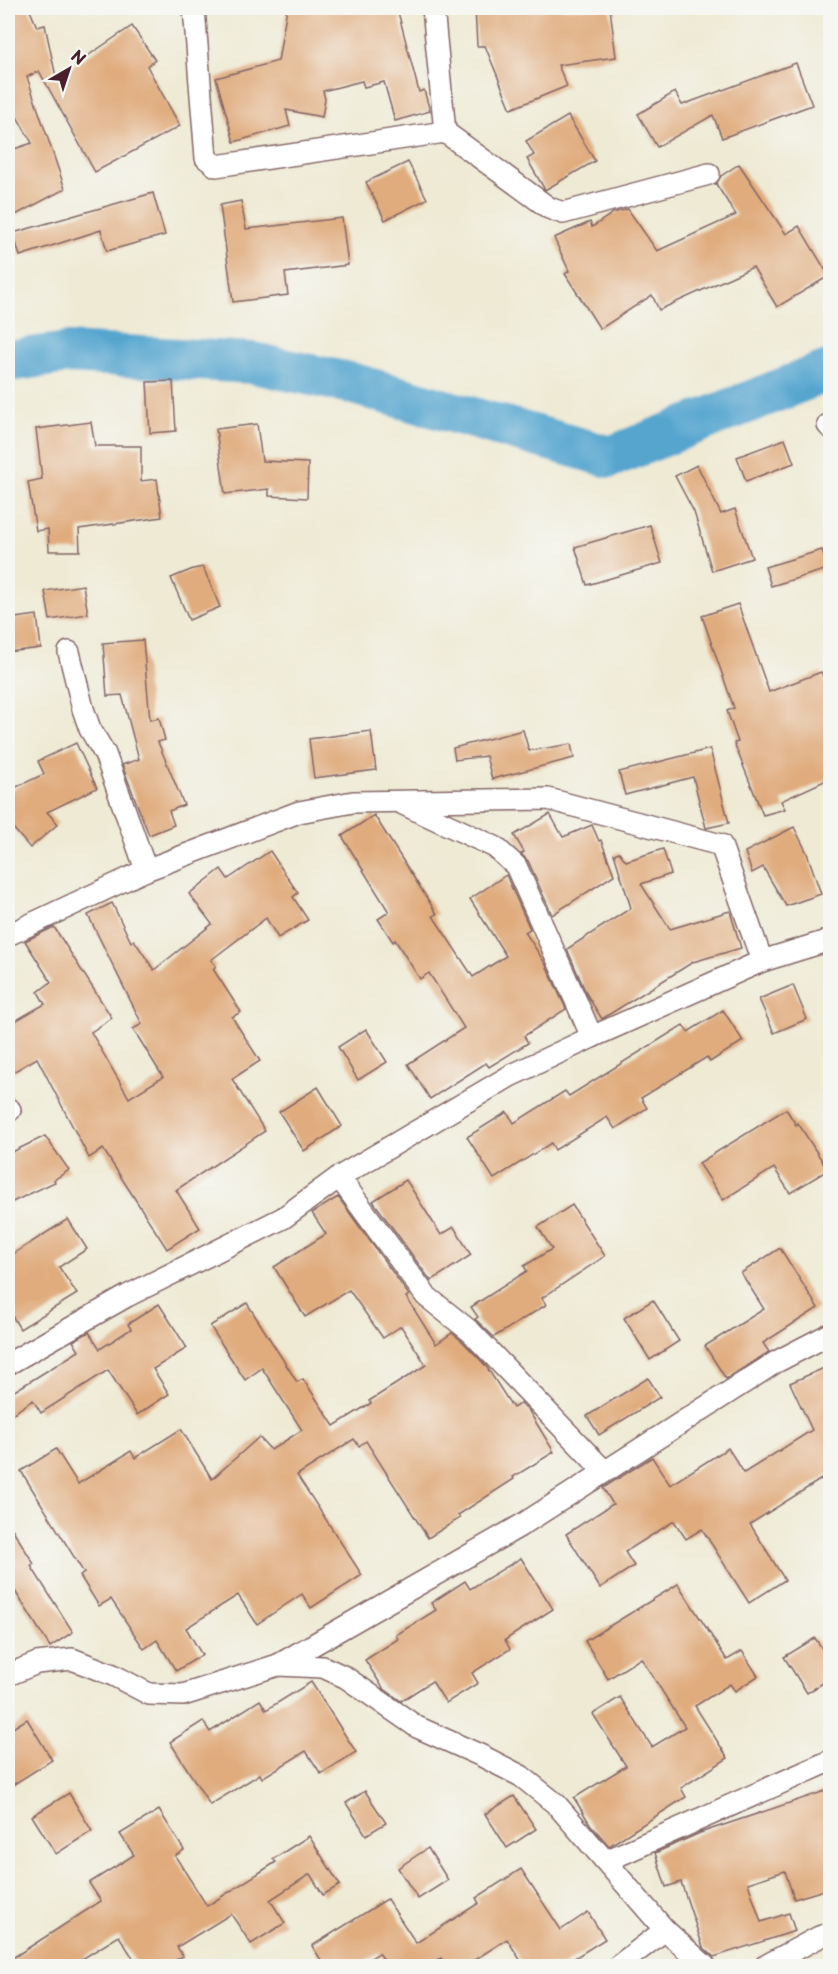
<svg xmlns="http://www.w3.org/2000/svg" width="838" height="1974" viewBox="0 0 838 1974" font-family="'Playpen Sans',sans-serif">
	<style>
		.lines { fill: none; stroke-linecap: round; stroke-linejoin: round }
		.river { stroke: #55a5cf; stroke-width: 42 }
		.building { fill: #e0ac7e }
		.street-casing { stroke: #836666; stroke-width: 24 }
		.street { stroke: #fff; stroke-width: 21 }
	</style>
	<rect width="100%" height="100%" fill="#f6f6f2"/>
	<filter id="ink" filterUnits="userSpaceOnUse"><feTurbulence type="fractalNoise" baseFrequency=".0167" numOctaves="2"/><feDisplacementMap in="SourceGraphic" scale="12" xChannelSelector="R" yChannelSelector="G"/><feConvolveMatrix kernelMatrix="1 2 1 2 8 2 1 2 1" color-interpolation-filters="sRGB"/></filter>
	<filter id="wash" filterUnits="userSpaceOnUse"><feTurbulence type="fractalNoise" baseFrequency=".008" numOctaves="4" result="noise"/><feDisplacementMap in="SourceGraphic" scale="24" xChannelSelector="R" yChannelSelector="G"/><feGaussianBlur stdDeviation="1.35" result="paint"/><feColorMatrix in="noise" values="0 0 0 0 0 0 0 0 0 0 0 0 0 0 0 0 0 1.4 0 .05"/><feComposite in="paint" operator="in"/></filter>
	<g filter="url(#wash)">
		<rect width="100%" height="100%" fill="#eeead4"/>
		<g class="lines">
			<path class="river" d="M 8,361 L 68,353 L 253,363 L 350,383 L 610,457 L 830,370"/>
		</g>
		<g id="blocks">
			<g class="building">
				<path d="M 8,8 L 29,8 L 37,27 L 45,25 L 56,77 L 132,26 L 155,60 L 147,66 L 180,126 L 95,172 L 39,71 L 27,77 L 65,189 L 8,219 L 8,151 L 32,143 L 8,101 Z"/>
				<path d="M 287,8 L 397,8 L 419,92 L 424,90 L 430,111 L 395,121 L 384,82 L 364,87 L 362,81 L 323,91 L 325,99 L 322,117 L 286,110 L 290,126 L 234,142 L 216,78 L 278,61 Z"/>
				<path d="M 475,8 L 610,8 L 616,57 L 558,65 L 567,86 L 511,109 L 485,46 L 477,46 Z"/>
				<path d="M 796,63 L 812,105 L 722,138 L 713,115 L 657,147 L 638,114 L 675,92 L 682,105 Z"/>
				<path d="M 568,116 L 595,161 L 545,190 L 527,159 L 534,155 L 526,141 Z"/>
				<path d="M 408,162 L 427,199 L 385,220 L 366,182 Z"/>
				<path d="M 739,164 L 786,234 L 799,226 L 829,276 L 777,307 L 753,267 L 659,310 L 652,295 L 600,329 L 565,274 L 569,271 L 554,238 L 590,222 L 592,227 L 613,213 L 628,209 L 657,251 L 736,215 L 716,184 L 721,176 Z"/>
				<path d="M 153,193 L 165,235 L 107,251 L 101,230 L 20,256 L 13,233 Z"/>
				<path d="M 241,201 L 246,229 L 342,218 L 348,265 L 285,273 L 288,295 L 233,302 L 220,205 Z"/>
				<path d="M 173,381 L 176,431 L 150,433 L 147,382 Z"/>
				<path d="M 91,422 L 95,446 L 141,446 L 141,481 L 157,479 L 162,517 L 79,529 L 80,551 L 49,551 L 48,529 L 36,531 L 28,482 L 42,479 L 36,429 Z"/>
				<path d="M 257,424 L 262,461 L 308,463 L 307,498 L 269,496 L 269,489 L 225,494 L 216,429 Z"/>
				<path d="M 785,439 L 794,463 L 746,481 L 737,457 Z"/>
				<path d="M 697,465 L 721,514 L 735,509 L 752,558 L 712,571 L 694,512 L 675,476 Z"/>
				<path d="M 650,525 L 662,563 L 587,585 L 575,547 Z"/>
				<path d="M 822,550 L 828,569 L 771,586 L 765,567 Z"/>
				<path d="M 203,567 L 220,607 L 189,620 L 171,578 L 193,569 Z"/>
				<path d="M 83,585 L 88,614 L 50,620 L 45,591 Z"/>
				<path d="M 738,604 L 769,692 L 821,672 L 831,698 L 831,778 L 781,801 L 785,809 L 763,815 L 734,743 L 738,742 L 727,711 L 734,708 L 702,616 Z"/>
				<path d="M 37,615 L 41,648 L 8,652 L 8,619 Z"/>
				<path d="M 143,640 L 150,720 L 159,718 L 165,740 L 158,742 L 184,805 L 169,811 L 174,825 L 149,835 L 122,765 L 139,759 L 122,695 L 107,696 L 103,643 Z"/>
				<path d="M 523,730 L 529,751 L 571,744 L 574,758 L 492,779 L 486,756 L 455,760 L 453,748 Z"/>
				<path d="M 371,731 L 376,770 L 314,778 L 309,739 Z"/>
				<path d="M 76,743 L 97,788 L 47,812 L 58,824 L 30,848 L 8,822 L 13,816 L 8,804 L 8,791 L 44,774 L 38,761 Z"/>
				<path d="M 710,749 L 729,823 L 706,828 L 693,777 L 625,795 L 619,772 Z"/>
				<path d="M 550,814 L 563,837 L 592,825 L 599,841 L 601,840 L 614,875 L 552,915 L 528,861 L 521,854 L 524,852 L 514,835 Z"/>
				<path d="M 374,815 L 437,914 L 433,916 L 473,977 L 506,956 L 470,899 L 506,875 L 530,929 L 525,932 L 545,963 L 566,1009 L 524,1036 L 528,1043 L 489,1067 L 486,1063 L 430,1099 L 408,1064 L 464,1028 L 429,973 L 420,979 L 395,940 L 393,942 L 378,919 L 389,912 L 342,836 Z"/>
				<path d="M 794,827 L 807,853 L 821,894 L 786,906 L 763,867 L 752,873 L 745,852 Z"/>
				<path d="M 663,849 L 671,874 L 641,884 L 670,929 L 730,911 L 741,948 L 693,962 L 602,1019 L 587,995 L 567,949 L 631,908 L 614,854 L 619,852 L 626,861 Z"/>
				<path d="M 270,851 L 298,893 L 293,897 L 308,920 L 278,938 L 266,918 L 211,960 L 216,966 L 213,969 L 241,1012 L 232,1017 L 260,1061 L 232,1079 L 265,1131 L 176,1190 L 200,1228 L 167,1249 L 103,1149 L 89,1158 L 37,1058 L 8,1075 L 8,1025 L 45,1004 L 38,992 L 51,982 L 25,941 L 54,927 L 112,1018 L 91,1032 L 129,1098 L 163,1077 L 133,1029 L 142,1024 L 88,915 L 112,903 L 131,942 L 134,940 L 154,970 L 212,924 L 189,894 L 221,869 L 228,879 Z"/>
				<path d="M 793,985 L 807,1019 L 774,1033 L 759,999 Z"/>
				<path d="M 723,1010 L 743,1041 L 710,1062 L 707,1057 L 641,1098 L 647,1108 L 615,1129 L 607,1117 L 555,1150 L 551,1143 L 494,1179 L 467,1137 L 507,1112 L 514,1123 L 565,1091 L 569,1096 L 683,1025 L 688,1032 Z"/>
				<path d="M 366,1029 L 387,1062 L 358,1080 L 338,1047 Z"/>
				<path d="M 318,1087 L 342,1126 L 304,1151 L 279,1112 Z"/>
				<path d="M 786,1109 L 796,1125 L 798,1123 L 828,1170 L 790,1193 L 774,1168 L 723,1200 L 699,1163 Z"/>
				<path d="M 45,1136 L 69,1170 L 54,1180 L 55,1182 L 8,1204 L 8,1154 Z"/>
				<path d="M 406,1180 L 441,1235 L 454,1227 L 471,1255 L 431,1281 L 373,1201 Z"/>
				<path d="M 338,1197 L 409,1295 L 406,1297 L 436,1344 L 452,1333 L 462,1341 L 486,1366 L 513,1408 L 521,1403 L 529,1411 L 554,1452 L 513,1477 L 514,1479 L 458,1515 L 460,1518 L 428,1538 L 366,1441 L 359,1446 L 354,1439 L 297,1475 L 362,1575 L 311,1608 L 302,1594 L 257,1624 L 238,1595 L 186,1628 L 202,1655 L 176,1671 L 157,1640 L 144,1649 L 111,1599 L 99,1606 L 80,1576 L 84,1573 L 21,1471 L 56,1449 L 78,1484 L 131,1451 L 135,1458 L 181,1429 L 212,1479 L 259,1437 L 271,1450 L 302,1430 L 262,1368 L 245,1380 L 210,1326 L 247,1303 L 297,1382 L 303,1379 L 334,1426 L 371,1403 L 369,1401 L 426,1365 L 401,1326 L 383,1338 L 349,1290 L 305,1317 L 274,1267 L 326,1234 L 312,1213 Z"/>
				<path d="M 572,1205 L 605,1256 L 542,1298 L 546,1305 L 494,1337 L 475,1319 L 478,1317 L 471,1307 L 527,1271 L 524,1266 L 552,1249 L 538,1227 Z"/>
				<path d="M 68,1219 L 87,1249 L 59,1267 L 77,1294 L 20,1329 L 8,1309 L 8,1257 Z"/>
				<path d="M 780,1248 L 818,1308 L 763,1343 L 769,1352 L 726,1379 L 705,1346 L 764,1309 L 741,1273 Z"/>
				<path d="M 653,1300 L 679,1341 L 650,1360 L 624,1318 Z"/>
				<path d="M 159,1304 L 187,1348 L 153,1369 L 169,1394 L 137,1415 L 108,1370 L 41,1413 L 33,1400 L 8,1417 L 8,1395 L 79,1351 L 73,1341 L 89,1332 L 100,1349 L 131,1329 L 128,1324 Z"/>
				<path d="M 831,1365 L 831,1473 L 750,1524 L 785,1580 L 749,1603 L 702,1529 L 686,1539 L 674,1521 L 625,1552 L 634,1566 L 600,1588 L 566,1534 L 613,1504 L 603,1488 L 652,1457 L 670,1485 L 728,1448 L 744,1473 L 812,1430 L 790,1383 Z"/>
				<path d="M 648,1378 L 660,1397 L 599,1435 L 587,1416 Z"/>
				<path d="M 8,1522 L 34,1564 L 31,1566 L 73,1632 L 50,1647 L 8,1580 Z"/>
				<path d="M 521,1558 L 553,1609 L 505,1640 L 510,1649 L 472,1673 L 478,1683 L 446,1703 L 432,1681 L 401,1701 L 383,1688 L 365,1660 L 398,1639 L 396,1635 L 436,1610 L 431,1603 L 465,1581 L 470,1589 Z"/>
				<path d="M 678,1584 L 727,1660 L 742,1651 L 758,1676 L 735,1691 L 730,1684 L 695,1706 L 728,1758 L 681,1788 L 686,1797 L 609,1846 L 590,1824 L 574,1798 L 626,1766 L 593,1714 L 620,1697 L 652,1747 L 685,1727 L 641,1658 L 608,1679 L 585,1641 Z"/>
				<path d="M 815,1638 L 831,1662 L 831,1678 L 807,1693 L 784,1657 Z"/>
				<path d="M 311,1682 L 356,1752 L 321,1774 L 306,1751 L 262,1778 L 260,1774 L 210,1805 L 170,1742 L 203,1721 L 210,1732 L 260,1700 L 266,1710 Z"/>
				<path d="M 27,1719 L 52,1760 L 8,1788 L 8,1731 Z"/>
				<path d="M 831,1789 L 831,1888 L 794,1899 L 785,1871 L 748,1883 L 761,1922 L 789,1913 L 795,1931 L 714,1957 L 703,1947 L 681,1882 L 666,1887 L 655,1853 L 700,1833 Z"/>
				<path d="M 365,1791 L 386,1823 L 366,1835 L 346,1803 Z"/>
				<path d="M 69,1793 L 92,1831 L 56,1854 L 32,1816 Z"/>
				<path d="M 514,1796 L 536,1829 L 507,1848 L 485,1814 Z"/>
				<path d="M 159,1810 L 184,1850 L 175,1856 L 207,1906 L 276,1862 L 273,1859 L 309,1836 L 340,1885 L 323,1895 L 310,1874 L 270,1900 L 285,1923 L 251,1944 L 231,1914 L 177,1947 L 183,1956 L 166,1966 L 138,1966 L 119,1936 L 71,1966 L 8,1966 L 8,1961 L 101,1901 L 89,1883 L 134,1855 L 120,1834 Z"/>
				<path d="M 428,1848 L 448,1880 L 418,1899 L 398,1868 Z"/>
				<path d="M 521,1869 L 561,1930 L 588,1912 L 605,1939 L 562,1966 L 524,1966 L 507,1939 L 465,1966 L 446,1966 L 441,1958 L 427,1966 L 388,1966 L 379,1953 L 358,1966 L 325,1966 L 312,1946 L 387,1899 L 416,1943 L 479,1903 L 476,1898 Z"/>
			</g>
		</g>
	</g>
	<g filter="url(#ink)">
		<use href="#blocks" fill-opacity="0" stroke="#836666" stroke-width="1.5"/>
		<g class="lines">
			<defs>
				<g id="street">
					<path d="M 194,8 L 206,158 L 216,166 L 445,132 L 549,208 L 563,213 L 709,174"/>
					<path d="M 433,8 L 445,132"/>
					<path d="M 828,425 L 830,427"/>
					<path d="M 69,652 L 83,709 L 90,729 L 105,754 L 146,870"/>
					<path d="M 403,804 L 495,847 L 516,866 L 592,1037"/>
					<path d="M 8,935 L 146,870 L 299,812 L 353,802 L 548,799 L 721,845 L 762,961"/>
					<path d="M 8,1111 L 10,1110"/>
					<path d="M 339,1177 L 426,1296 L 471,1332 L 604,1471"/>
					<path d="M 8,1364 L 127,1296 L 283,1218 L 339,1177 L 510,1076 L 592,1037 L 762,961 L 830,940"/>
					<path d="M 278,1665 L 323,1667 L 345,1677 L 417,1727 L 482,1756 L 521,1776 L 556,1804 L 665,1930 L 705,1966"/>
					<path d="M 8,1675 L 37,1663 L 72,1659 L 113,1675 L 149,1694 L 183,1695 L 278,1665 L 520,1526 L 776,1362 L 830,1334"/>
					<path d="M 606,1861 L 830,1761"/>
					<path d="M 618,1966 L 665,1930"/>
					<path d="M 765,1966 L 819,1937 L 830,1933"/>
				</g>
			</defs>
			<use href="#street" class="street-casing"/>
			<use href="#street" class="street"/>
		</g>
	</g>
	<rect width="838" height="1974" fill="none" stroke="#f6f6f2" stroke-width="30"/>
	<g transform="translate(69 69) rotate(39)" stroke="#f6f6f2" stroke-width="4.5" paint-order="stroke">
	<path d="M0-4.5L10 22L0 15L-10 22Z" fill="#4a1f2b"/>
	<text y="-9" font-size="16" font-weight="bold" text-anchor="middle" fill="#4a1f2b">N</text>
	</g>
</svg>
